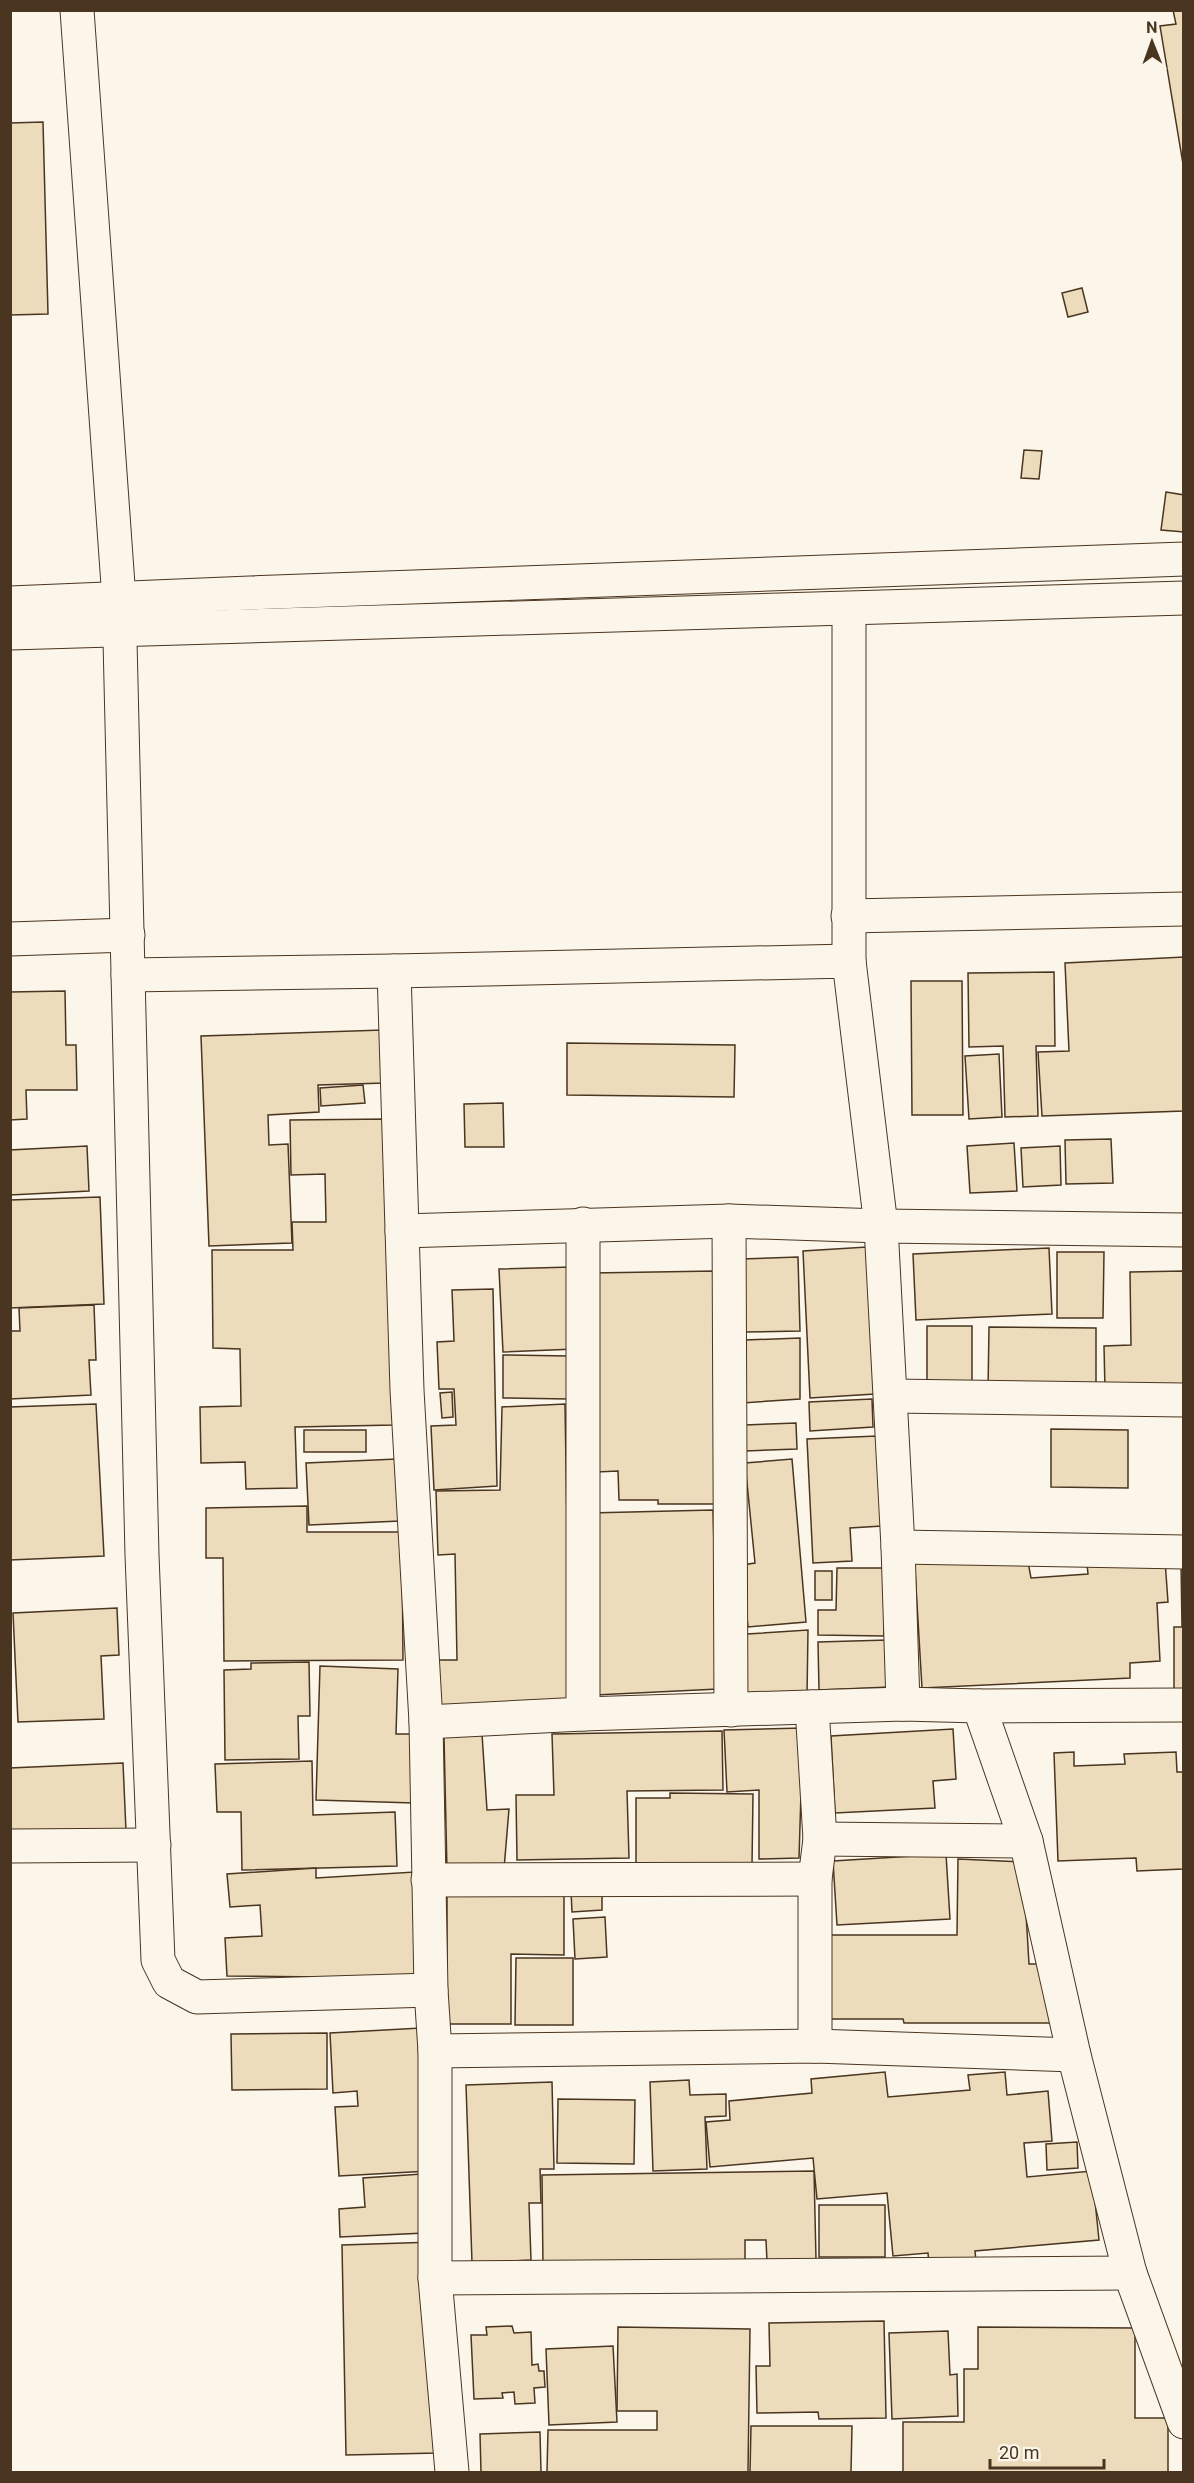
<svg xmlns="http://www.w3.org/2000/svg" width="1194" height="2483" viewBox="0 0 1194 2483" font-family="Roboto,sans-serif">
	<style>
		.building { fill: #ecdcbc; stroke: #4a3520; stroke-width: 1.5 }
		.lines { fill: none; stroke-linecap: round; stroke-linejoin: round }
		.street-casing { stroke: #4a3520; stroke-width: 35 }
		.secondary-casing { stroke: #4a3520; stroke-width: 35 }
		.street { stroke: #fbf6e9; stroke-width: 33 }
		.secondary { stroke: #fbf6e9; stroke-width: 33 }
	</style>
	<rect width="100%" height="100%" fill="#fbf6e9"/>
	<g class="building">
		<path d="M 1173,10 L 1184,10 L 1184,170 L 1160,26 L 1176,24 Z"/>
		<path d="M 43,122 L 48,314 L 10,315 L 10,123 Z"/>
		<path d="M 1082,288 L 1088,312 L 1068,317 L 1062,293 Z"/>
		<path d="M 1024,450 L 1042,451 L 1039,479 L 1021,478 Z"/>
		<path d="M 1166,492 L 1184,495 L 1184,532 L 1161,530 Z"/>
		<path d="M 1184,957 L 1184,1111 L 1042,1116 L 1038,1052 L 1069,1051 L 1065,963 Z"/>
		<path d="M 1054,972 L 1055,1046 L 1036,1046 L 1038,1116 L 1005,1117 L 1003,1046 L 969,1047 L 968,973 Z"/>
		<path d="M 911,981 L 962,981 L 963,1115 L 912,1115 Z"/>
		<path d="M 65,991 L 66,1045 L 76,1045 L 77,1090 L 26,1090 L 27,1119 L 10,1120 L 10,992 Z"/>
		<path d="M 383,1030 L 385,1083 L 318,1085 L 319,1112 L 268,1115 L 269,1145 L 288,1144 L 292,1243 L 209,1246 L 201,1036 Z"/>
		<path d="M 567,1043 L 735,1045 L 734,1097 L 567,1095 Z"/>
		<path d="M 999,1054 L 1002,1117 L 969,1119 L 965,1056 Z"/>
		<path d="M 363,1085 L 365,1103 L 321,1106 L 320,1088 Z"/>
		<path d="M 503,1103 L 504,1147 L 465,1147 L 464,1104 Z"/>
		<path d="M 389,1119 L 394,1425 L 295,1427 L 297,1488 L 246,1489 L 245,1462 L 201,1463 L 200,1407 L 241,1406 L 240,1349 L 213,1348 L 212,1250 L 293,1250 L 292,1222 L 326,1222 L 325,1174 L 291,1175 L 290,1120 Z"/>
		<path d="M 1111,1139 L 1113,1183 L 1066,1184 L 1065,1140 Z"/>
		<path d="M 1014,1143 L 1017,1191 L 970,1193 L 967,1146 Z"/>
		<path d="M 87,1146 L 89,1191 L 10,1195 L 10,1150 Z"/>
		<path d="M 1060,1146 L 1061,1185 L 1023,1187 L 1021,1148 Z"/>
		<path d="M 100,1197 L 104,1304 L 10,1308 L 10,1200 Z"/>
		<path d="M 867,1247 L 875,1394 L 810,1398 L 803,1251 Z"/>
		<path d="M 1049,1248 L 1052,1314 L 916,1320 L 913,1254 Z"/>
		<path d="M 1057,1252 L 1104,1252 L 1103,1318 L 1057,1318 Z"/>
		<path d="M 798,1257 L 800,1331 L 744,1332 L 741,1259 Z"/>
		<path d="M 572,1267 L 575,1349 L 503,1352 L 499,1269 Z"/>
		<path d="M 716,1271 L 720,1504 L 658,1504 L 658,1500 L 619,1500 L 618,1471 L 596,1472 L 592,1273 Z"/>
		<path d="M 1184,1271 L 1184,1389 L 1105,1390 L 1104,1346 L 1131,1345 L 1130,1272 Z"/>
		<path d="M 493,1289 L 497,1486 L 434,1490 L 431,1426 L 456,1425 L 454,1389 L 439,1389 L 437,1342 L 454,1341 L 452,1290 Z"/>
		<path d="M 94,1305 L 96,1360 L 89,1360 L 91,1395 L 10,1399 L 10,1331 L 20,1331 L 19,1308 Z"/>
		<rect x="927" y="1326" width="45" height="57"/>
		<path d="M 989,1327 L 1096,1328 L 1096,1392 L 988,1391 Z"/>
		<path d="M 800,1338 L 800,1399 L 742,1403 L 745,1340 Z"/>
		<path d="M 503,1355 L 569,1356 L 568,1399 L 503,1398 Z"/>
		<path d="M 452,1392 L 453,1417 L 442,1418 L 440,1393 Z"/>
		<path d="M 872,1399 L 873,1427 L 810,1431 L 809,1402 Z"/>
		<path d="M 96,1404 L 104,1556 L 10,1560 L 10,1407 Z"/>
		<path d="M 565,1404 L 570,1708 L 439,1710 L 438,1660 L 457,1660 L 455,1554 L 438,1555 L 436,1491 L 500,1490 L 502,1407 Z"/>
		<path d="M 796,1423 L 797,1449 L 745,1451 L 745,1425 Z"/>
		<path d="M 1051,1429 L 1128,1430 L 1128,1488 L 1051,1487 Z"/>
		<rect x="304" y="1430" width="62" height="22"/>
		<path d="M 877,1436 L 882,1526 L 850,1528 L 852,1561 L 813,1563 L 807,1439 Z"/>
		<path d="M 397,1459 L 400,1521 L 309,1525 L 306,1463 Z"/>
		<path d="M 792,1459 L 806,1622 L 748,1627 L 742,1565 L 755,1563 L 745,1463 Z"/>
		<path d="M 307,1506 L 307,1532 L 402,1532 L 403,1660 L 224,1661 L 223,1558 L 206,1558 L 206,1508 Z"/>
		<path d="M 713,1510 L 718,1689 L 595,1695 L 589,1513 Z"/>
		<path d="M 914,1553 L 1027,1556 L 1031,1578 L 1088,1574 L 1087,1564 L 1165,1560 L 1168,1602 L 1157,1603 L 1160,1661 L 1130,1663 L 1130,1678 L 922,1688 Z"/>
		<path d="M 1181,1562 L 1184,1562 L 1184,1691 L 1174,1691 L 1174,1627 L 1182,1627 Z"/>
		<path d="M 837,1568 L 884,1568 L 884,1636 L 818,1635 L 818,1610 L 836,1610 Z"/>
		<rect x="815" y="1571" width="17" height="29"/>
		<path d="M 117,1608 L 119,1655 L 101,1656 L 104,1719 L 18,1722 L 13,1613 Z"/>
		<path d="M 808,1630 L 807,1696 L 746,1694 L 747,1634 Z"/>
		<path d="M 888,1640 L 890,1687 L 819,1690 L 818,1642 Z"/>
		<path d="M 309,1662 L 310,1716 L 298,1716 L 299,1759 L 225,1760 L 224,1670 L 251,1669 L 251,1663 Z"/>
		<path d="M 320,1666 L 398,1669 L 396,1734 L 416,1734 L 414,1803 L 316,1800 Z"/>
		<path d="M 803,1728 L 799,1858 L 759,1859 L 759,1790 L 727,1792 L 724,1730 Z"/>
		<path d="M 953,1729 L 956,1779 L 933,1781 L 935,1808 L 835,1813 L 831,1736 Z"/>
		<path d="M 722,1731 L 723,1790 L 627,1791 L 629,1858 L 517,1860 L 516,1795 L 554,1795 L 552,1734 Z"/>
		<path d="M 482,1734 L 487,1810 L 509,1809 L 504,1869 L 447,1871 L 444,1736 Z"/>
		<path d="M 1074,1752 L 1074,1766 L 1125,1764 L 1124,1754 L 1176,1752 L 1177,1772 L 1184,1772 L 1183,1869 L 1137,1871 L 1136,1858 L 1058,1861 L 1054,1753 Z"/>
		<path d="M 312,1761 L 313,1815 L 395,1812 L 397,1866 L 242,1870 L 241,1812 L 217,1812 L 215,1764 Z"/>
		<path d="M 123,1763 L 126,1831 L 10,1836 L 10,1768 Z"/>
		<path d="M 670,1793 L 753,1794 L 752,1866 L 636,1866 L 636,1798 L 670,1798 Z"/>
		<path d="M 946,1854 L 950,1919 L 837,1925 L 833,1861 Z"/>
		<path d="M 958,1859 L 1023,1862 L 1029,1964 L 1052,1964 L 1052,2023 L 904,2023 L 903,2019 L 826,2019 L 826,1935 L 957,1935 Z"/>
		<path d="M 316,1868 L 316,1878 L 415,1872 L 421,1978 L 227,1976 L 225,1938 L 262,1936 L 260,1905 L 230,1907 L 227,1874 Z"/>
		<path d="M 602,1890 L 602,1910 L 572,1912 L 571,1891 Z"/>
		<path d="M 447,1893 L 564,1893 L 564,1955 L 511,1954 L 511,2024 L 447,2024 Z"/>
		<path d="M 605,1917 L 607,1957 L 575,1959 L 573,1919 Z"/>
		<path d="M 516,1958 L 573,1958 L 573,2025 L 515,2025 Z"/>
		<path d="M 421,2028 L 429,2171 L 339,2176 L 335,2107 L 358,2106 L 357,2091 L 333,2093 L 330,2033 Z"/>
		<path d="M 327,2033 L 327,2089 L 232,2090 L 231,2034 Z"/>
		<path d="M 885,2072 L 888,2097 L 970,2090 L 968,2075 L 1005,2072 L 1007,2095 L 1048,2091 L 1052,2141 L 1024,2143 L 1027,2177 L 1092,2171 L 1099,2240 L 975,2251 L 976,2261 L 929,2265 L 928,2253 L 893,2256 L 887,2193 L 817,2199 L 813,2158 L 710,2167 L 706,2122 L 730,2120 L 729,2101 L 812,2093 L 811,2079 Z"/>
		<path d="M 689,2080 L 690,2095 L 726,2094 L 726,2116 L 705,2117 L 707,2169 L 653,2171 L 650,2082 Z"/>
		<path d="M 552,2082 L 554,2169 L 540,2169 L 541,2203 L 529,2203 L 531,2260 L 472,2263 L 466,2085 Z"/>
		<path d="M 558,2099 L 635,2100 L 634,2164 L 557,2163 Z"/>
		<path d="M 1077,2142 L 1078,2168 L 1047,2170 L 1046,2144 Z"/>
		<path d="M 814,2171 L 816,2260 L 767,2261 L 766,2240 L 745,2240 L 745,2265 L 543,2268 L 542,2175 Z"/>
		<path d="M 422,2174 L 425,2233 L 340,2237 L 339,2209 L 365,2207 L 363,2178 Z"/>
		<rect x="819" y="2205" width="66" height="52"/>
		<path d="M 434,2242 L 438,2453 L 346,2455 L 342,2245 Z"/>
		<path d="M 884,2321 L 886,2418 L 819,2419 L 818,2412 L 757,2413 L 756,2366 L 770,2366 L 769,2323 Z"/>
		<path d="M 512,2326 L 514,2333 L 531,2332 L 532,2365 L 538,2364 L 539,2371 L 544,2371 L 545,2387 L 534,2388 L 535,2403 L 515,2404 L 514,2392 L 502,2393 L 503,2398 L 474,2399 L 471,2335 L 487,2335 L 486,2327 Z"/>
		<path d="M 618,2327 L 750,2329 L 748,2472 L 547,2472 L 548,2430 L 657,2430 L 657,2411 L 617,2411 Z"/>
		<path d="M 978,2327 L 1135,2328 L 1135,2418 L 1168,2418 L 1168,2472 L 903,2472 L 903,2422 L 964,2422 L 964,2369 L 978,2369 Z"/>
		<path d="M 948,2331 L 950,2375 L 957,2374 L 958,2416 L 892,2419 L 889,2333 Z"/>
		<path d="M 613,2346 L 617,2422 L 549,2425 L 546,2349 Z"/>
		<path d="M 751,2426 L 852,2426 L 851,2472 L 750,2472 Z"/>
		<path d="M 540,2432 L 541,2472 L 481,2472 L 480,2434 Z"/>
	</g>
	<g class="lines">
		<defs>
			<g id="street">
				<path d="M 77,10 L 119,599 L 142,1555 L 158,1960 L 169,1982 L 197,1997 L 431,1990"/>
				<path d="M 848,916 L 1184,909"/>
				<path d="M 10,939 L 128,935"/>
				<path d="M 849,961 L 849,609"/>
				<path d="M 394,971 L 849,961 L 881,1226 L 898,1547 L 903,1704"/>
				<path d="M 128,975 L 394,971 L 407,1390 L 426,1722"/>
				<path d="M 729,1221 L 731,1710"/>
				<path d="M 402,1231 L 729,1221 L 881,1226 L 1184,1230"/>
				<path d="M 891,1396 L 1184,1400"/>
				<path d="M 898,1547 L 1184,1552"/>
				<path d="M 979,1706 L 1026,1841 L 1074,2055 L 1130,2273 L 1184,2422"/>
				<path d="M 812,1707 L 820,1839 L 815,1879 L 815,2046"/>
				<path d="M 583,1714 L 583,1224"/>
				<path d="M 820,1839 L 1026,1841"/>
				<path d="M 10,1846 L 154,1845"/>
				<path d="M 428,1880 L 815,1879"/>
				<path d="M 435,2051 L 815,2046 L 1074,2055"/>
				<path d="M 435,2278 L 1130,2273"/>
				<path d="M 452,2472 L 435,2278 L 435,2051 L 431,1990 L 426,1722 L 583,1714 L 903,1704 L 979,1706 L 1184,1705"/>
			</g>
			<g id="secondary">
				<path d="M 10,603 L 250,593 L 1184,559"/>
				<path d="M 10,633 L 1184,598"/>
			</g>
		</defs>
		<use href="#street" class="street-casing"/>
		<use href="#secondary" class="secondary-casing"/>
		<use href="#street" class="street"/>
		<use href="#secondary" class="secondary"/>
	</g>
	<rect width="1194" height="2483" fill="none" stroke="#4a3520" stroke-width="24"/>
	<g transform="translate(1152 42) rotate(359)" stroke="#fbf6e9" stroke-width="4.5" paint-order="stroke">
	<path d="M0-4.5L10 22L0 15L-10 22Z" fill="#4a3520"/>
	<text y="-9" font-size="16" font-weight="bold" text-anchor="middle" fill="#4a3520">N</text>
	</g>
	<path d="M990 2459v9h114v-9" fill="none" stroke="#4a3520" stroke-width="3"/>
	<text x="999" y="2459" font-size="18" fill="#4a3520" stroke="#fbf6e9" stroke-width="4.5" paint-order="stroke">20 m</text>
</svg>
